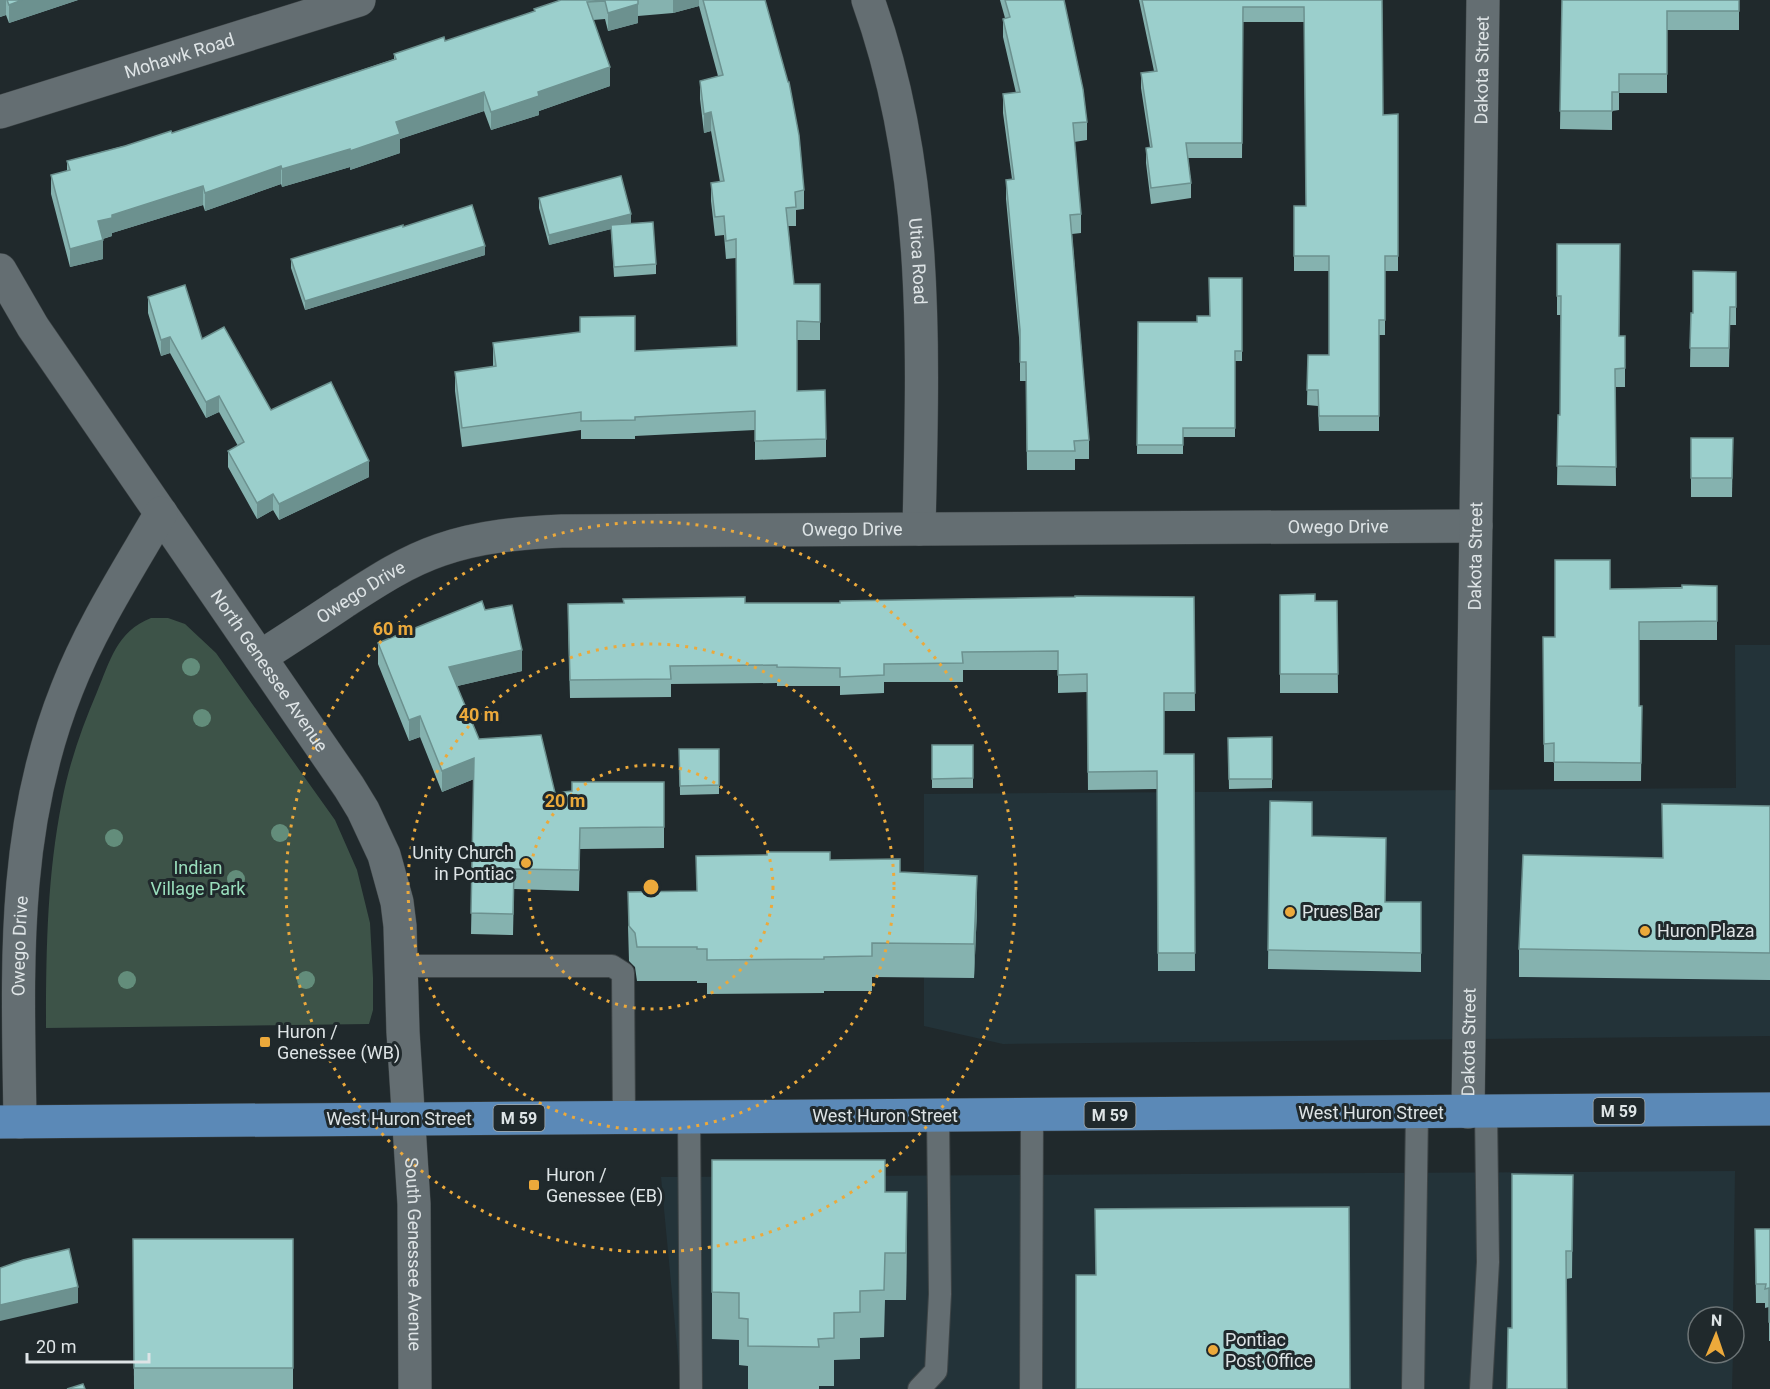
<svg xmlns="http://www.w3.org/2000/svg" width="1770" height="1389" viewBox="0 0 1770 1389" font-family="Roboto,sans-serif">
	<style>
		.built { fill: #233339 }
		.green { fill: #3d5348 }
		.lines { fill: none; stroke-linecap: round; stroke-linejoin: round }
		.service-casing { stroke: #3d4446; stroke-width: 24 }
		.minor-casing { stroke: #3d4446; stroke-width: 34 }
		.trunk-casing { stroke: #3d4446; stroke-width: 34 }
		.service { stroke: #646e72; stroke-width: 22 }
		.minor { stroke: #646e72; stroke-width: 33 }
		.trunk { stroke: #5b89b7; stroke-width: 33 }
		.tree { fill: #638d7b }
		.wall { fill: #85b2af }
		.shaded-wall { fill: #6c918f }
		.building { fill: #9bcfcc; stroke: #6c918f; stroke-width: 1.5 }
		.ring { fill: none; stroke: #eca93b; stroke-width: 3; stroke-dasharray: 3 6 }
		.poi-dot { fill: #eca93b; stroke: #20292c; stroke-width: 2 }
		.labels { text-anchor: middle; stroke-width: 6; stroke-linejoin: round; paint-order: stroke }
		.shield { fill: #20292c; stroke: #a5acae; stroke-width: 1.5 }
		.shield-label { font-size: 16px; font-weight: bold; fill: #dee4e6 }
		.street-label { font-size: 18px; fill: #dee4e6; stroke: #20292c }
		.poi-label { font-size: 18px; fill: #dee4e6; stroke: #20292c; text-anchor: start }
		.park-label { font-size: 18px; fill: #99debc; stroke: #20292c }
		.centre { fill: #eca93b; stroke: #20292c; stroke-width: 3 }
		.ring-label { font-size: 18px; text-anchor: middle; font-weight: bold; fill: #eca93b; stroke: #20292c; stroke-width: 6; stroke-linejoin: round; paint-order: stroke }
	</style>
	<rect width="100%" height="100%" fill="#20292c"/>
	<g class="built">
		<path d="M 1735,645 L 1770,645 L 1770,1036 L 1003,1044 L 924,1026 L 924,794 L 1736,788 Z"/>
		<path d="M 1735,1171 L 1733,1317 L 1698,1317 L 1698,1353 L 1733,1353 L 1732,1389 L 681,1389 L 661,1177 Z"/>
	</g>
	<path class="green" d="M 151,618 L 168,618 L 185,624 L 216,653 L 335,820 L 357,870 L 370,923 L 373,978 L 373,1010 L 369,1024 L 46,1028 C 46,952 47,876 62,801 C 69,764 82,727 97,692 C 110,661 117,631 151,618 Z"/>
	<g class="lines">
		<defs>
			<g id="service">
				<path d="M 403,966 L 612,966 L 623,973 L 624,1118"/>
				<path d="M 689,1117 L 691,1389"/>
				<path d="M 919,1389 L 936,1371 L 940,1294 L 938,1116"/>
				<path d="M 1031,1389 L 1032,1115"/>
				<path d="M 1413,1389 L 1417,1112"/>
				<path d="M 1481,1389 L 1488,1262 L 1486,1112"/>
			</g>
			<g id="minor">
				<path id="s1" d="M 868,0 C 930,172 923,349 919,529"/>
				<path id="s2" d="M 0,112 L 359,0"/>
				<path id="s3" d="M 0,270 L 33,327 L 349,787 L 363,810 L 384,855 L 397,902 L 400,926 L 403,1032 L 414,1204 L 415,1389"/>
				<path id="s4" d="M 260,657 C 288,639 316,621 344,602 C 375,582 405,562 440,550 C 480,536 520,533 562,531 L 1476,526"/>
				<path id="s5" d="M 1468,1112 L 1483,0"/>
				<path id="s6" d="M 20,1122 C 18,972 10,832 67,689 C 91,627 128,570 161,513"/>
			</g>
			<path id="trunk" d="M 0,1122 L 1770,1109"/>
		</defs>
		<use href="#service" class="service-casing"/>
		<use href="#minor" class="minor-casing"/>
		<use href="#trunk" class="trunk-casing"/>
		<use href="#service" class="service"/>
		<use href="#minor" class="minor"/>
		<use href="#trunk" class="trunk"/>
	</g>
	<g class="tree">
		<circle cx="191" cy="667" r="9"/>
		<circle cx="202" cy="718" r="9"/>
		<circle cx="280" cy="833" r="9"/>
		<circle cx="114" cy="838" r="9"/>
		<circle cx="236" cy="879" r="9"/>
		<circle cx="127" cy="980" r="9"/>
		<circle cx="306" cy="980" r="9"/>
	</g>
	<g class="wall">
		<path d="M 0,0 L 78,0 L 9,23 L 6,15 L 0,17 Z"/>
		<path d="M 561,0 L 765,0 L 804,190 L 804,209 L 796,210 L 796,226 L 788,226 L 794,284 L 820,284 L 820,340 L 797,340 L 797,391 L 826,439 L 826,457 L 755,460 L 755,430 L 635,436 L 635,439 L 581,439 L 581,430 L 462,447 L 455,391 L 455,372 L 493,367 L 493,343 L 635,351 L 737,346 L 736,258 L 726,259 L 724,235 L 715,236 L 711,201 L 711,183 L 720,182 L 711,131 L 704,133 L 700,99 L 700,81 L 718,76 L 699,6 L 673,13 L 638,16 L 638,23 L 608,31 L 605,19 L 593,20 L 610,86 L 539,111 L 539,115 L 491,130 L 484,111 L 400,139 L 400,153 L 350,170 L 350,167 L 282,187 L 281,184 L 205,211 L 203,205 L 112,233 L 112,236 L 103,239 L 103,259 L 70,267 L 51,194 L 51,175 L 67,171 L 67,161 L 172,133 L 394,59 L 394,54 L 445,41 L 534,12 L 534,9 Z"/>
		<path d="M 1000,0 L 1064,0 L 1087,122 L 1087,140 L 1074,142 L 1081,214 L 1081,233 L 1072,234 L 1089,440 L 1089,459 L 1075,459 L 1075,470 L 1027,470 L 1026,381 L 1020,381 L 1020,348 L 1006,199 L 1006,180 L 1012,179 L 1003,113 L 1003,94 L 1016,93 L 1003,37 L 1003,19 L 1005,18 Z"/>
		<path d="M 1139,0 L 1382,0 L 1383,115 L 1398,114 L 1398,271 L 1385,271 L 1385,335 L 1379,335 L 1379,431 L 1319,431 L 1318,406 L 1307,405 L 1308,355 L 1329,355 L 1329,271 L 1294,271 L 1294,206 L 1306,206 L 1304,22 L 1243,22 L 1242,158 L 1188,158 L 1191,183 L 1191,198 L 1151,204 L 1146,163 L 1146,148 L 1150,147 L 1141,88 L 1141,73 L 1154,71 Z"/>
		<path d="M 1562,0 L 1739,0 L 1739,30 L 1667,30 L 1667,93 L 1619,93 L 1619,110 L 1612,111 L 1612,130 L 1560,129 Z"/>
		<path d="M 539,198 L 631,224 L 656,264 L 656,274 L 614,277 L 611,229 L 549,245 L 539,208 Z"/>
		<path d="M 403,227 L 485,255 L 305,310 L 291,268 L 291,259 Z"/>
		<path d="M 1557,244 L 1619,336 L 1625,336 L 1625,387 L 1615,387 L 1616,486 L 1557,485 L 1558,415 L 1560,415 L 1561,315 L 1557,315 Z"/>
		<path d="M 1736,272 L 1736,325 L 1730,325 L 1729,367 L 1690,367 L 1691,313 L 1693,313 Z"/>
		<path d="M 1242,278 L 1242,361 L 1235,361 L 1235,437 L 1183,437 L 1183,454 L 1137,454 L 1138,322 L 1197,322 L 1210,316 Z"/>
		<path d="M 148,297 L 202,339 L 271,410 L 369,477 L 279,520 L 273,510 L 257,519 L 228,467 L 228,451 L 238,446 L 219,412 L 206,418 L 170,353 L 161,356 L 148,313 Z"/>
		<path d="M 1691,438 L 1733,438 L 1732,497 L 1691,497 Z"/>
		<path d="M 1717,586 L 1717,640 L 1639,640 L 1639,706 L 1642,706 L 1641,781 L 1554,781 L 1554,762 L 1544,762 L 1543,637 L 1555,637 L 1610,589 Z"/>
		<path d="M 1280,595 L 1315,601 L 1337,601 L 1338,693 L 1280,693 Z"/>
		<path d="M 1194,597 L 1195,711 L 1164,711 L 1164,754 L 1194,754 L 1195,971 L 1158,971 L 1157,789 L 1088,790 L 1087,692 L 1058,693 L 1058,670 L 963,670 L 963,682 L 884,682 L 884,693 L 840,695 L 840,686 L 777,686 L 777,683 L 671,684 L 671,697 L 570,698 L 568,622 L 745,603 L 840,603 Z"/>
		<path d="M 485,610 L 522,671 L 457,686 L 479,739 L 555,793 L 664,782 L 664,848 L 580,849 L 579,891 L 514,889 L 513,935 L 471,934 L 474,779 L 442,792 L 420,737 L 409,741 L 378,664 L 378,643 Z"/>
		<path d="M 1272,737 L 1272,788 L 1229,789 L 1228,738 Z"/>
		<rect x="932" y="745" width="41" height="43"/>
		<path d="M 679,749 L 719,749 L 719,794 L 680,795 Z"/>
		<path d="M 1270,801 L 1312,836 L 1385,902 L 1421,902 L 1421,972 L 1268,969 Z"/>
		<path d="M 1770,806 L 1770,980 L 1519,977 L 1519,949 L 1662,858 Z"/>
		<path d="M 830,860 L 900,872 L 977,910 L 974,978 L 872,977 L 872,991 L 824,991 L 824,993 L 707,994 L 707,983 L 697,983 L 697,981 L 637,981 L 635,967 L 629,961 L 628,926 L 696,891 Z"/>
		<path d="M 712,1160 L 885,1192 L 907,1239 L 906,1300 L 885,1300 L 884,1337 L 860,1338 L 860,1359 L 834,1360 L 834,1386 L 819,1386 L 819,1389 L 748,1389 L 748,1366 L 739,1365 L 739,1340 L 712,1339 Z"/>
		<path d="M 1573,1175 L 1572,1278 L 1566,1279 L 1512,1328 Z"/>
		<path d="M 1755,1229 L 1770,1229 L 1770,1341 L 1769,1341 L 1769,1307 L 1765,1308 L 1765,1303 L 1756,1303 Z"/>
		<path d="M 133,1239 L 293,1239 L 293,1389 L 134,1389 Z"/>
	</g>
	<g class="shaded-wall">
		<path d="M 0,0 L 6,0 L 6,15 L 0,17 Z"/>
		<path d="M 22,0 L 78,0 L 9,23 L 9,5 Z"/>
		<path d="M 673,0 L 699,0 L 699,6 L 673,13 Z"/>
		<path d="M 638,4 L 638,23 L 608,31 L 608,13 Z"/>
		<path d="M 610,67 L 610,86 L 539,111 L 539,115 L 491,130 L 491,112 L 538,92 Z"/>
		<path d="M 484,92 L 484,111 L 400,139 L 400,153 L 350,170 L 350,151 L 396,122 Z"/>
		<path d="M 711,112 L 711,131 L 704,133 L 704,114 Z"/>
		<path d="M 350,149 L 350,167 L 282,187 L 282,169 Z"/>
		<path d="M 281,166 L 281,184 L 205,211 L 205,193 Z"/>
		<path d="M 203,186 L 203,205 L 112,233 L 112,236 L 98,240 L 98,221 L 112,215 Z"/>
		<path d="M 631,214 L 631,224 L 549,245 L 549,235 Z"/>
		<path d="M 103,240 L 103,259 L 70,267 L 70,249 Z"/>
		<path d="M 485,246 L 485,255 L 305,310 L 305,301 Z"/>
		<path d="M 170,337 L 170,353 L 161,356 L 161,340 Z"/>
		<path d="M 219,396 L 219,412 L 206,418 L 206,402 Z"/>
		<path d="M 369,461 L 369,477 L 279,520 L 279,504 Z"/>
		<path d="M 273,494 L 273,510 L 257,519 L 257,503 Z"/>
		<path d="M 522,650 L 522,671 L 449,688 L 449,667 Z"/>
		<path d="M 420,716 L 420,737 L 409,741 L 409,720 Z"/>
		<path d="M 474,758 L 474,779 L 442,792 L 442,771 Z"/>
		<path d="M 977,876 L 977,910 L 974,978 L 974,944 Z"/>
		<path d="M 907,1192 L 907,1239 L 906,1300 L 906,1253 Z"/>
		<path d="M 78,1287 L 78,1303 L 0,1321 L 0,1305 Z"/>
	</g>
	<g class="building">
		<path d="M 7,0 L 22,0 L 9,5 Z"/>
		<path d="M 561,0 L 638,0 L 638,4 L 608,13 L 605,1 L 587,2 L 610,67 L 538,92 L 539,96 L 491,112 L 484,92 L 396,122 L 400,134 L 350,151 L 350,149 L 282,169 L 281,166 L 205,193 L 203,186 L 112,215 L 112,218 L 98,221 L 103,240 L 70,249 L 51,175 L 70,170 L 67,161 L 125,146 L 171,131 L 172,133 L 396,59 L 394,54 L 444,37 L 445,41 L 535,11 L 534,9 Z"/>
		<path d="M 703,0 L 765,0 L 788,82 L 789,82 L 799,135 L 804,190 L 795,192 L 796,207 L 786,208 L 794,284 L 820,284 L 820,322 L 797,321 L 797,391 L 825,390 L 826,439 L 755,441 L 755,411 L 635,417 L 635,420 L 581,421 L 581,412 L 462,428 L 455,372 L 496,366 L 493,343 L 580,332 L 580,317 L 635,316 L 635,351 L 737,346 L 736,239 L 726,241 L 724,216 L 715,217 L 711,183 L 724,181 L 711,112 L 704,114 L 700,81 L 723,75 Z"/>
		<path d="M 1005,0 L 1064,0 L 1083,89 L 1087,122 L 1073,123 L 1081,214 L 1070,215 L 1089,440 L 1074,441 L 1075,451 L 1027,451 L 1026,362 L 1020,362 L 1020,330 L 1006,180 L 1014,179 L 1003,94 L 1020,92 L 1003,19 L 1010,17 Z"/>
		<path d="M 1142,0 L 1382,0 L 1383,115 L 1398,114 L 1398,256 L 1385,256 L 1385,320 L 1379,320 L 1379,416 L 1319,416 L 1318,390 L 1307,390 L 1308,355 L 1329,355 L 1329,256 L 1294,256 L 1294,206 L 1306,206 L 1304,7 L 1243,7 L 1242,143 L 1186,143 L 1191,183 L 1151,188 L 1146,148 L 1152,147 L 1141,73 L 1157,71 Z"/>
		<path d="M 1562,0 L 1739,0 L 1739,11 L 1667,11 L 1667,74 L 1619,74 L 1619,92 L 1612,92 L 1612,111 L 1560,111 Z"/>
		<path d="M 621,176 L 631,214 L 549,235 L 539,198 Z"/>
		<path d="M 472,205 L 485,246 L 305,301 L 291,259 L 403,225 L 403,227 Z"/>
		<path d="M 653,222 L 656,264 L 614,267 L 611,225 Z"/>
		<path d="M 1557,244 L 1620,244 L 1619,336 L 1625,336 L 1625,368 L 1615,369 L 1616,467 L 1557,466 L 1558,415 L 1560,415 L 1561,296 L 1557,296 Z"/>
		<path d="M 1693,271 L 1736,272 L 1736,307 L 1730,307 L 1729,348 L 1690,348 L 1691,313 L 1693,313 Z"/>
		<path d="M 1209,278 L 1242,278 L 1242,351 L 1235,351 L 1235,428 L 1183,428 L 1183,445 L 1137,445 L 1138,322 L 1197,322 L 1197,316 L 1210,316 Z"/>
		<path d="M 185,285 L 202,339 L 224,327 L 271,410 L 331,382 L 369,461 L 279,504 L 273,494 L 257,503 L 228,451 L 244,442 L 219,396 L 206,402 L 170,337 L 161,340 L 148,297 Z"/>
		<path d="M 1691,438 L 1733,438 L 1732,478 L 1691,478 Z"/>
		<path d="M 1555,560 L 1610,560 L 1610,589 L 1682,588 L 1682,585 L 1717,586 L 1717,621 L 1639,622 L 1639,706 L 1642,706 L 1641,763 L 1554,762 L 1554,743 L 1544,744 L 1543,637 L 1555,637 Z"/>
		<path d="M 1315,594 L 1315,601 L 1337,601 L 1338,674 L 1280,674 L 1280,595 Z"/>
		<path d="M 1075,596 L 1194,597 L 1195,693 L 1164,693 L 1164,754 L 1194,754 L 1195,953 L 1158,953 L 1157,771 L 1088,772 L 1087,674 L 1058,675 L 1058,651 L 962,652 L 963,663 L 884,664 L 884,675 L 840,677 L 840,668 L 777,667 L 777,665 L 670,666 L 671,679 L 570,680 L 568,604 L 624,603 L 623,599 L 745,597 L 745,603 L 840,603 L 840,601 L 1075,597 Z"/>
		<path d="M 482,601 L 485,610 L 512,605 L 522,650 L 449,667 L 479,739 L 541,735 L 555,793 L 572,791 L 572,782 L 664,782 L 664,827 L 580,828 L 579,870 L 514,869 L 513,914 L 471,913 L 474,758 L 442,771 L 420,716 L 409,720 L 378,643 Z"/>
		<path d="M 1272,737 L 1272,779 L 1229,779 L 1228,738 Z"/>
		<path d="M 932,745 L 973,745 L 973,778 L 932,779 Z"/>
		<path d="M 679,749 L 719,749 L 719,785 L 680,786 Z"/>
		<path d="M 1270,801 L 1312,802 L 1312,836 L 1386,838 L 1385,902 L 1421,902 L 1421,953 L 1268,950 Z"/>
		<path d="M 1662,804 L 1770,806 L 1770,953 L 1519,949 L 1523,855 L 1663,858 Z"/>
		<path d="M 767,852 L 830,852 L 830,860 L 900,859 L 900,872 L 977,876 L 974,944 L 872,943 L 872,956 L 824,957 L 824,959 L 707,960 L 707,949 L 697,949 L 697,947 L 637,947 L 635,933 L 629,926 L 628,892 L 697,891 L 696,856 L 767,855 Z"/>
		<path d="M 712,1160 L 885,1160 L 885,1192 L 907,1192 L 906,1253 L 885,1253 L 884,1290 L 860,1291 L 860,1312 L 834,1313 L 834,1338 L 818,1339 L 819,1347 L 748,1346 L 748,1319 L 739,1318 L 739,1293 L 712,1292 Z"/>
		<path d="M 1512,1174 L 1573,1175 L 1572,1251 L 1566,1251 L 1567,1389 L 1507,1389 L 1508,1328 L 1512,1328 Z"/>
		<path d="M 1349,1207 L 1350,1389 L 1076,1389 L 1076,1275 L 1096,1275 L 1095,1209 Z"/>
		<path d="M 1755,1229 L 1770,1229 L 1770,1322 L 1769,1322 L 1769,1288 L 1765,1289 L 1766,1284 L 1756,1284 Z"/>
		<path d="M 133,1239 L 293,1239 L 293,1368 L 134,1368 Z"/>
		<path d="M 69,1249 L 78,1287 L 0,1305 L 0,1268 L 23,1260 Z"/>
		<path d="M 83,1384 L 85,1389 L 67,1389 Z"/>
	</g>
	<g class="ring">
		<circle cx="651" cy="887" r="122"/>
		<circle cx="651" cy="887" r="243"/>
		<circle cx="651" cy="887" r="365"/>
	</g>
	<g class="poi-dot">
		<circle cx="526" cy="863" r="6"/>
		<circle cx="1290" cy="912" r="6"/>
		<circle cx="1645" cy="931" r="6"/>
		<rect x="259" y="1036" width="12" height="12" rx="3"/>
		<rect x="528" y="1179" width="12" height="12" rx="3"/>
		<circle cx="1213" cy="1350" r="6"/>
	</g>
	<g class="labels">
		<g class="shield">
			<rect x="1593.5" y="1098" width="51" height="26" rx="4.5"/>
			<rect x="1084.5" y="1102" width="51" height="26" rx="4.5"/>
			<rect x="493.5" y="1105" width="51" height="26" rx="4.5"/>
		</g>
		<g class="shield-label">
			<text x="1619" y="1117">M 59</text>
			<text x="1110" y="1121">M 59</text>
			<text x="519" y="1124">M 59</text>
		</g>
		<g class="street-label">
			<text dy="6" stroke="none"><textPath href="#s2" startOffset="188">Mohawk Road</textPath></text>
			<text dy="6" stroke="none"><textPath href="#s5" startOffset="1042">Dakota Street</textPath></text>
			<text dy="6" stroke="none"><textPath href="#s1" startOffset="267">Utica Road</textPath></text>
			<text dy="6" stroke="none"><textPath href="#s4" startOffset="1110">Owego Drive</textPath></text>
			<text dy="6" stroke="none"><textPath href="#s4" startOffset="624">Owego Drive</textPath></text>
			<text dy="6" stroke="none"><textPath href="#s5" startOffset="556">Dakota Street</textPath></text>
			<text dy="6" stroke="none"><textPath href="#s4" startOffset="120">Owego Drive</textPath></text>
			<text dy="6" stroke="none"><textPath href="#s3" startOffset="483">North Genessee Avenue</textPath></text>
			<text dy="6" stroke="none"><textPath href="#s6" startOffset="176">Owego Drive</textPath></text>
			<text dy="6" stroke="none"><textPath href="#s5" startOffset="70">Dakota Street</textPath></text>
			<text x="1371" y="1119">West Huron Street</text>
			<text x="885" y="1122">West Huron Street</text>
			<text x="399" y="1125">West Huron Street</text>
			<text dy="6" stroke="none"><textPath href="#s3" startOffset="1102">South Genessee Avenue</textPath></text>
		</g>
		<g class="poi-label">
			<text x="514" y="859" text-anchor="end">Unity Church<tspan x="514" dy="21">in Pontiac</tspan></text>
			<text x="1302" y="918">Prues Bar</text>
			<text x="1657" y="937">Huron Plaza</text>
			<text x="277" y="1038">Huron /<tspan x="277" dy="21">Genessee (WB)</tspan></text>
			<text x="546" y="1181">Huron /<tspan x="546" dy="21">Genessee (EB)</tspan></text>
			<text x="1225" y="1346">Pontiac<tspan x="1225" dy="21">Post Office</tspan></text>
		</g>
		<g class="park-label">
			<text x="198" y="874">Indian<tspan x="198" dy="21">Village Park</tspan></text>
		</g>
	</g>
	<circle cx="651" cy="887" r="9" class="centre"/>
	<g class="ring-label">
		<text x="393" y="635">60 m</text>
		<text x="479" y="721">40 m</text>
		<text x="565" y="807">20 m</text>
	</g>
	<g transform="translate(1716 1335) rotate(2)"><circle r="28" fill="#20292c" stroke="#6c7476" stroke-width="1.5"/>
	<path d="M0-4.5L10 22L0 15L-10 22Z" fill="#eca93b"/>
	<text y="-9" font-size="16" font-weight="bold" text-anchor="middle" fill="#dee4e6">N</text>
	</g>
	<path d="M27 1353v9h122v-9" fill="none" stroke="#dee4e6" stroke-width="3"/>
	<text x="36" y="1353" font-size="18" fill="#dee4e6" stroke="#20292c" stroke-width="4.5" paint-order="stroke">20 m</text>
</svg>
